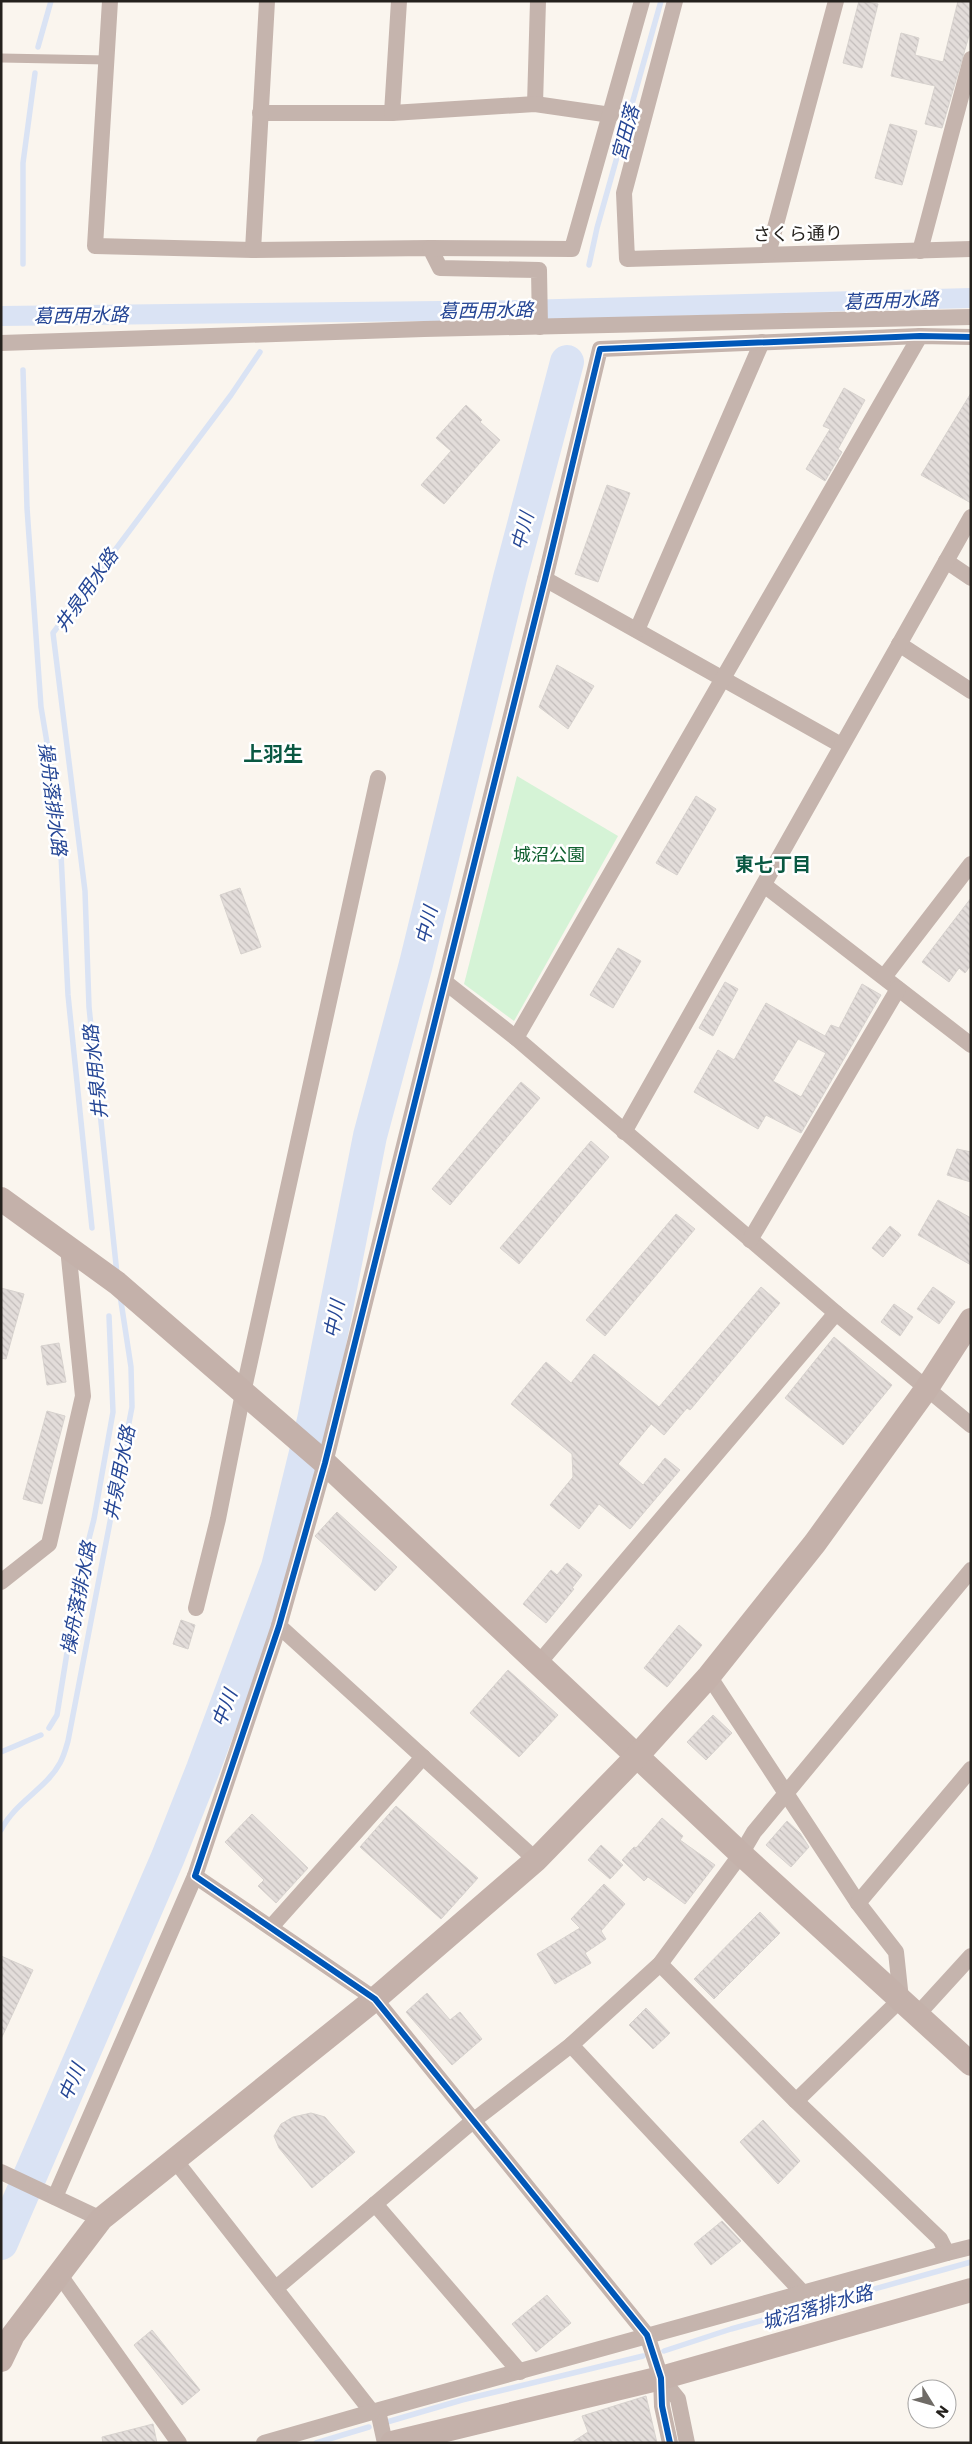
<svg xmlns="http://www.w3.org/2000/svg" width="972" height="2444" viewBox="0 0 972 2444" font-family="Poppins,'Noto Sans JP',sans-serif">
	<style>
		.green { fill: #d5f3d6 }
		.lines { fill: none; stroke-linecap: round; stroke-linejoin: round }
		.stream { stroke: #dae3f4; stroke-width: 5.5 }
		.canal { stroke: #dae3f4; stroke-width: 20 }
		.river { stroke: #dae3f4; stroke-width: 34 }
		.building { fill: url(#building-back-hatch); stroke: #d7d2ce; fill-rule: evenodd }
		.lane { stroke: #c5b4ad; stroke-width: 9 }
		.street { stroke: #c5b4ad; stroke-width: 16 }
		.secondary { stroke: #c4b1aa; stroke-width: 24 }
		.cycleway-casing { stroke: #fff; stroke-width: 9 }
		.cycleway { stroke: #0057b8; stroke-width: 6 }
		.labels { text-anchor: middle; stroke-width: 5; stroke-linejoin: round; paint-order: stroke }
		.street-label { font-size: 18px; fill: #24211d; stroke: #fff }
		.park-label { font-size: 18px; fill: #0e5f2e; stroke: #fff }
		.water-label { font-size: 19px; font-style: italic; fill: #254695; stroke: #fff }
		.neighbourhood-label { font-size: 19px; font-weight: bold; fill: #095842; stroke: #fff }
		.quarter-label { font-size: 20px; font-weight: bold; fill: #095842; stroke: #fff }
	</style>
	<defs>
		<pattern id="building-back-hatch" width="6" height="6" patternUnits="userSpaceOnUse" patternTransform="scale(1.25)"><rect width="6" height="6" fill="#e3ddda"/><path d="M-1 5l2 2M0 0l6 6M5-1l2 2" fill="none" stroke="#c3bdbb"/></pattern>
	</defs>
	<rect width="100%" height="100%" fill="#faf5ee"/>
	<path class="green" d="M 517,776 L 618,836 L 514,1021 L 464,984 Z"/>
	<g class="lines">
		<g class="stream">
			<path d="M 38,47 L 51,1"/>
			<path d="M 23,264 L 23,163 L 35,73"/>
			<path d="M 589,265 L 597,228 L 661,1"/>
			<path d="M 23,370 L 27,508 L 41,707 L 59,814 L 68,995 L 92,1228"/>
			<path d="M 117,1274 L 89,1007 L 85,891 L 53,633 L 231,395 L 260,352"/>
			<path d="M 49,1728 L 57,1715 L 79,1578 L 94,1519 L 113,1412 L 109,1316"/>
			<path d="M 1,1752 L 41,1735"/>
			<path d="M 1,1830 C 15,1802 46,1789 60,1763 C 64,1756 66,1748 68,1741 L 132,1407 L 131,1367 L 120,1295"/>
			<path d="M 664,2351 L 731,2329 L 971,2262"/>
			<path d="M 387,2422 L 462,2400 L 643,2356"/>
			<path d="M 316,2443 L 369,2427"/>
		</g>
		<path class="canal" d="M 1,316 L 522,310 L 971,298"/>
		<path class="river" d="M 1,2243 L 168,1857 L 203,1769 L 278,1567 L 314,1420 L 370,1136 L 416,964 L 510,578 L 567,362"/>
	</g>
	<g class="building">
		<path d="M 859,1 L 878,4 L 862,68 L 843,63 Z"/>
		<path d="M 958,1 L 971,1 L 971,29 L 942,128 L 925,124 L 935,86 L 891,76 L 901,33 L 919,38 L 915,55 L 943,62 Z"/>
		<path d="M 890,124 L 917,131 L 902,185 L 875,178 Z"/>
		<path d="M 844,388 L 865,400 L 838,449 L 842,452 L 825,481 L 806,469 L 830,429 L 823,426 Z"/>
		<path d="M 971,393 L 971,503 L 921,475 Z"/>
		<path d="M 466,405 L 482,420 L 480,422 L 500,440 L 444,504 L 421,485 L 451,451 L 436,438 Z"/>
		<path d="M 607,485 L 630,493 L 598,582 L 575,574 Z"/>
		<path d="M 557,665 L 594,686 L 568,729 L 539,707 Z"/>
		<path d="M 696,796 L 716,809 L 677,875 L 656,863 Z"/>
		<path d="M 240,888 L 261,947 L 241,954 L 220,895 Z"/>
		<path d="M 971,898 L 971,965 L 965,973 L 959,968 L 949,982 L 922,962 Z"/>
		<path d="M 618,948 L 641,961 L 613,1008 L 590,995 Z"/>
		<path d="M 725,982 L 738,989 L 713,1036 L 699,1028 Z"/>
		<path d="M 862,984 L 881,995 L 801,1133 L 766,1115 L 758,1129 L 694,1092 L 718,1050 L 734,1060 L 766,1003 L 825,1036 L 831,1025 L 839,1028 ZM 798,1039 L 826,1053 L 801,1097 L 773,1081 Z"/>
		<path d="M 521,1082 L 540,1098 L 450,1205 L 432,1189 Z"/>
		<path d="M 591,1141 L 609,1157 L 519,1264 L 500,1248 Z"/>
		<path d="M 957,1149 L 971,1152 L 971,1182 L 947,1175 Z"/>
		<path d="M 938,1200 L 971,1218 L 971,1265 L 918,1235 Z"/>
		<path d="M 676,1214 L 695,1229 L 605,1336 L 586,1320 Z"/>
		<path d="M 890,1226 L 901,1235 L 883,1257 L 872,1248 Z"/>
		<path d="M 761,1287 L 780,1303 L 690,1410 L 687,1408 L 664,1435 L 651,1424 L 618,1464 L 643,1485 L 665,1458 L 680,1470 L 630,1529 L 599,1504 L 579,1529 L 550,1505 L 573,1477 L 572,1454 L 511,1404 L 546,1362 L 571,1383 L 594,1354 L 659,1407 Z"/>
		<path d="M 933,1287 L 955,1302 L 939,1324 L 917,1309 Z"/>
		<path d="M 1,1288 L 24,1294 L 6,1359 L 1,1358 Z"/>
		<path d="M 894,1304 L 913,1317 L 900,1336 L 881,1322 Z"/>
		<path d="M 834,1337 L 892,1385 L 843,1445 L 785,1398 Z"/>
		<path d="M 59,1343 L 66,1382 L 47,1385 L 41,1346 Z"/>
		<path d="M 47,1411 L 65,1416 L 42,1504 L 23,1499 Z"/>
		<path d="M 337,1512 L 397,1567 L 375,1591 L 315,1536 Z"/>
		<path d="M 567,1563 L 582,1575 L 572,1588 L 574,1589 L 546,1623 L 523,1604 L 551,1570 L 557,1575 Z"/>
		<path d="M 181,1620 L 195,1625 L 188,1649 L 173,1644 Z"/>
		<path d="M 679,1625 L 702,1645 L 667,1687 L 644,1668 Z"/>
		<path d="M 508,1670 L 558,1715 L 519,1757 L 470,1713 Z"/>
		<path d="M 713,1715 L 732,1733 L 706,1760 L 687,1742 Z"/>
		<path d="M 396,1806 L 478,1878 L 441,1919 L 360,1847 Z"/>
		<path d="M 252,1814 L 308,1868 L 276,1903 L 258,1886 L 264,1880 L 225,1842 Z"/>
		<path d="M 662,1818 L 683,1836 L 680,1840 L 715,1865 L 685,1904 L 648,1877 L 644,1881 L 622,1860 L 634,1847 L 636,1848 Z"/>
		<path d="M 787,1821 L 800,1833 L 809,1847 L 791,1867 L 766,1845 Z"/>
		<path d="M 601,1845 L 623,1865 L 610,1879 L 588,1860 Z"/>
		<path d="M 604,1884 L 625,1904 L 601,1931 L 606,1939 L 585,1953 L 591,1963 L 555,1984 L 537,1954 L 580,1928 L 571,1919 Z"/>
		<path d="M 760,1912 L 780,1933 L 714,1999 L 694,1979 Z"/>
		<path d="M 1,1956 L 33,1970 L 1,2039 Z"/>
		<path d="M 427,1993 L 450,2020 L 460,2012 L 482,2039 L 452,2065 L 406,2012 Z"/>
		<path d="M 646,2008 L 670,2033 L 653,2049 L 629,2025 Z"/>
		<path d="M 311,2113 L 325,2117 L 355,2152 L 312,2188 L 279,2148 L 274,2136 L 281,2124 L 293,2117 Z"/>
		<path d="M 763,2120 L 800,2161 L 778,2184 L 740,2142 Z"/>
		<path d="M 722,2221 L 741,2241 L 711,2265 L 694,2244 Z"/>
		<path d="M 547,2295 L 571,2323 L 536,2352 L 512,2324 Z"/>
		<path d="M 152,2330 L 200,2390 L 182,2405 L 134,2345 Z"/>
		<path d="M 646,2396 L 657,2443 L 571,2443 L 588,2432 L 582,2416 Z"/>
		<path d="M 153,2424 L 157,2443 L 103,2443 L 102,2437 Z"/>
	</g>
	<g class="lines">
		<path class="lane" d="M 1,58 L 107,60"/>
		<g class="street">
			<path d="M 110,1 L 95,246 L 253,250 L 430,248 L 440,268 L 539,270 L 540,327"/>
			<path d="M 675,1 L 624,193 L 627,259 L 971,249"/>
			<path d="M 535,104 L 538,1"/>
			<path d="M 260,113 L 392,113 L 535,104 L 611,115"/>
			<path d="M 392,113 L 399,1"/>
			<path d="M 430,248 L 572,249 L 642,1"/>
			<path d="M 253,250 L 267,1"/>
			<path d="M 920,251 L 971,59"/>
			<path d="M 768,254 L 836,1"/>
			<path d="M 1,343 L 424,329 L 971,317"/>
			<path d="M 946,561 L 971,578"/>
			<path d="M 545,579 L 841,745"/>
			<path d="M 637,630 L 762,342"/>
			<path d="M 899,644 L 971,691"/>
			<path d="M 764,885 L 971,1045"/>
			<path d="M 884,977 L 971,864"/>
			<path d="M 445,982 L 516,1038 L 836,1313 L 971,1425"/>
			<path d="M 516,1038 L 920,336"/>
			<path d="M 624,1132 L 971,517"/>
			<path d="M 750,1240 L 898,989"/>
			<path d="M 1,1582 L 49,1544 L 83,1396 L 68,1248"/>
			<path d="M 196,1608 L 218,1519 L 243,1393 L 378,778"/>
			<path d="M 279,1626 L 536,1860"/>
			<path d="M 538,1664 L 836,1313"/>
			<path d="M 709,1676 L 858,1903 L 896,1952 L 901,1999 L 796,2101"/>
			<path d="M 858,1903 L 971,1769"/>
			<path d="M 271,1927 L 423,1757"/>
			<path d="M 660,1964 L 796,2101 L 940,2239 L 947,2253 L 971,2247"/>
			<path d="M 918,2014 L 971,1956"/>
			<path d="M 571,2045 L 803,2293"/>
			<path d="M 174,2159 L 372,2412 L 947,2253"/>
			<path d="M 1,2172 L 101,2219"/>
			<path d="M 55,2197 L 195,1876"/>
			<path d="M 375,2204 L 520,2372"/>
			<path d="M 59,2274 L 179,2443"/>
			<path d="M 276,2288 L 473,2121 L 571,2045 L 660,1964 L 741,1854 L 754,1832 L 971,1570"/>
			<path d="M 661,2378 L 678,2399 L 687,2443"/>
			<path d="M 378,2411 L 385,2443"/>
			<path d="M 264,2443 L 372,2412"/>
			<path d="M 670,2443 L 662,2406 L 661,2378 L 647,2335 L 375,1999 L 195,1876 L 279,1626 L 325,1463 L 545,579 L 600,349 L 920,336 L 971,337"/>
		</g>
		<g class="secondary">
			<path d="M 1,1199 L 117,1283 L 325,1463 L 741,1854 L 971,2064"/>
			<path d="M 1,2360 L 13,2335 L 101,2219 L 375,1999 L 536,1860 L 637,1756 L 709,1676 L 815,1543 L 927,1388 L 971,1320"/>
			<path d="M 392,2443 L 661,2378 L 971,2290"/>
		</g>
		<defs>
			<path id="cycleway" d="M 670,2443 L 662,2406 L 661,2378 L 647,2335 L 375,1999 L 195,1876 L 279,1626 L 325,1463 L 545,579 L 600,349 L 920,336 L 971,337"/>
		</defs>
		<use href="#cycleway" class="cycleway-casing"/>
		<use href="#cycleway" class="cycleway"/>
	</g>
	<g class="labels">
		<g class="street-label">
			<text transform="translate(798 234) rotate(-1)" y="6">さくら通り</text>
		</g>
		<g class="park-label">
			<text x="549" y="861">城沼公園</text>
		</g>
		<g class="water-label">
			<text transform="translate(625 133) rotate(-75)" y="7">宮田落</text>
			<text transform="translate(891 300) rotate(-2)" y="7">葛西用水路</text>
			<text transform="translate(486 310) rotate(-1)" y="7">葛西用水路</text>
			<text transform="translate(81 315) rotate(-1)" y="7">葛西用水路</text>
			<text transform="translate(522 531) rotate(-75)" y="7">中川</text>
			<text transform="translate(86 590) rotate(-55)" y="7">井泉用水路</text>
			<text transform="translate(53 799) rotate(83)" y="7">操舟落排水路</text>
			<text transform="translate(426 925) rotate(-76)" y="7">中川</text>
			<text transform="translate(95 1072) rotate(-96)" y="7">井泉用水路</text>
			<text transform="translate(334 1319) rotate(-79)" y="7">中川</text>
			<text transform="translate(119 1473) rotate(-79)" y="7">井泉用水路</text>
			<text transform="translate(78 1598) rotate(-79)" y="7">操舟落排水路</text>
			<text transform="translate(224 1708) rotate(-69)" y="7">中川</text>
			<text transform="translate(71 2082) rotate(-67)" y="7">中川</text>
			<text transform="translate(817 2307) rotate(-16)" y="7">城沼落排水路</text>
		</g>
		<g class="neighbourhood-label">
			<text x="773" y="871">東七丁目</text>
		</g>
		<g class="quarter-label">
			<text x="273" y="761">上羽生</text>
		</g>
	</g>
	<rect width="972" height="2444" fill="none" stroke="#24211d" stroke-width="5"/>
	<g transform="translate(932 2404) rotate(127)"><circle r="24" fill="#ffffff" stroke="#a7a6a5"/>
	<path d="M0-4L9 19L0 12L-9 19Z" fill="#6f6b66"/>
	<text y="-8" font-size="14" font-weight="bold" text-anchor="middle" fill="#24211d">N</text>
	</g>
</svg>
